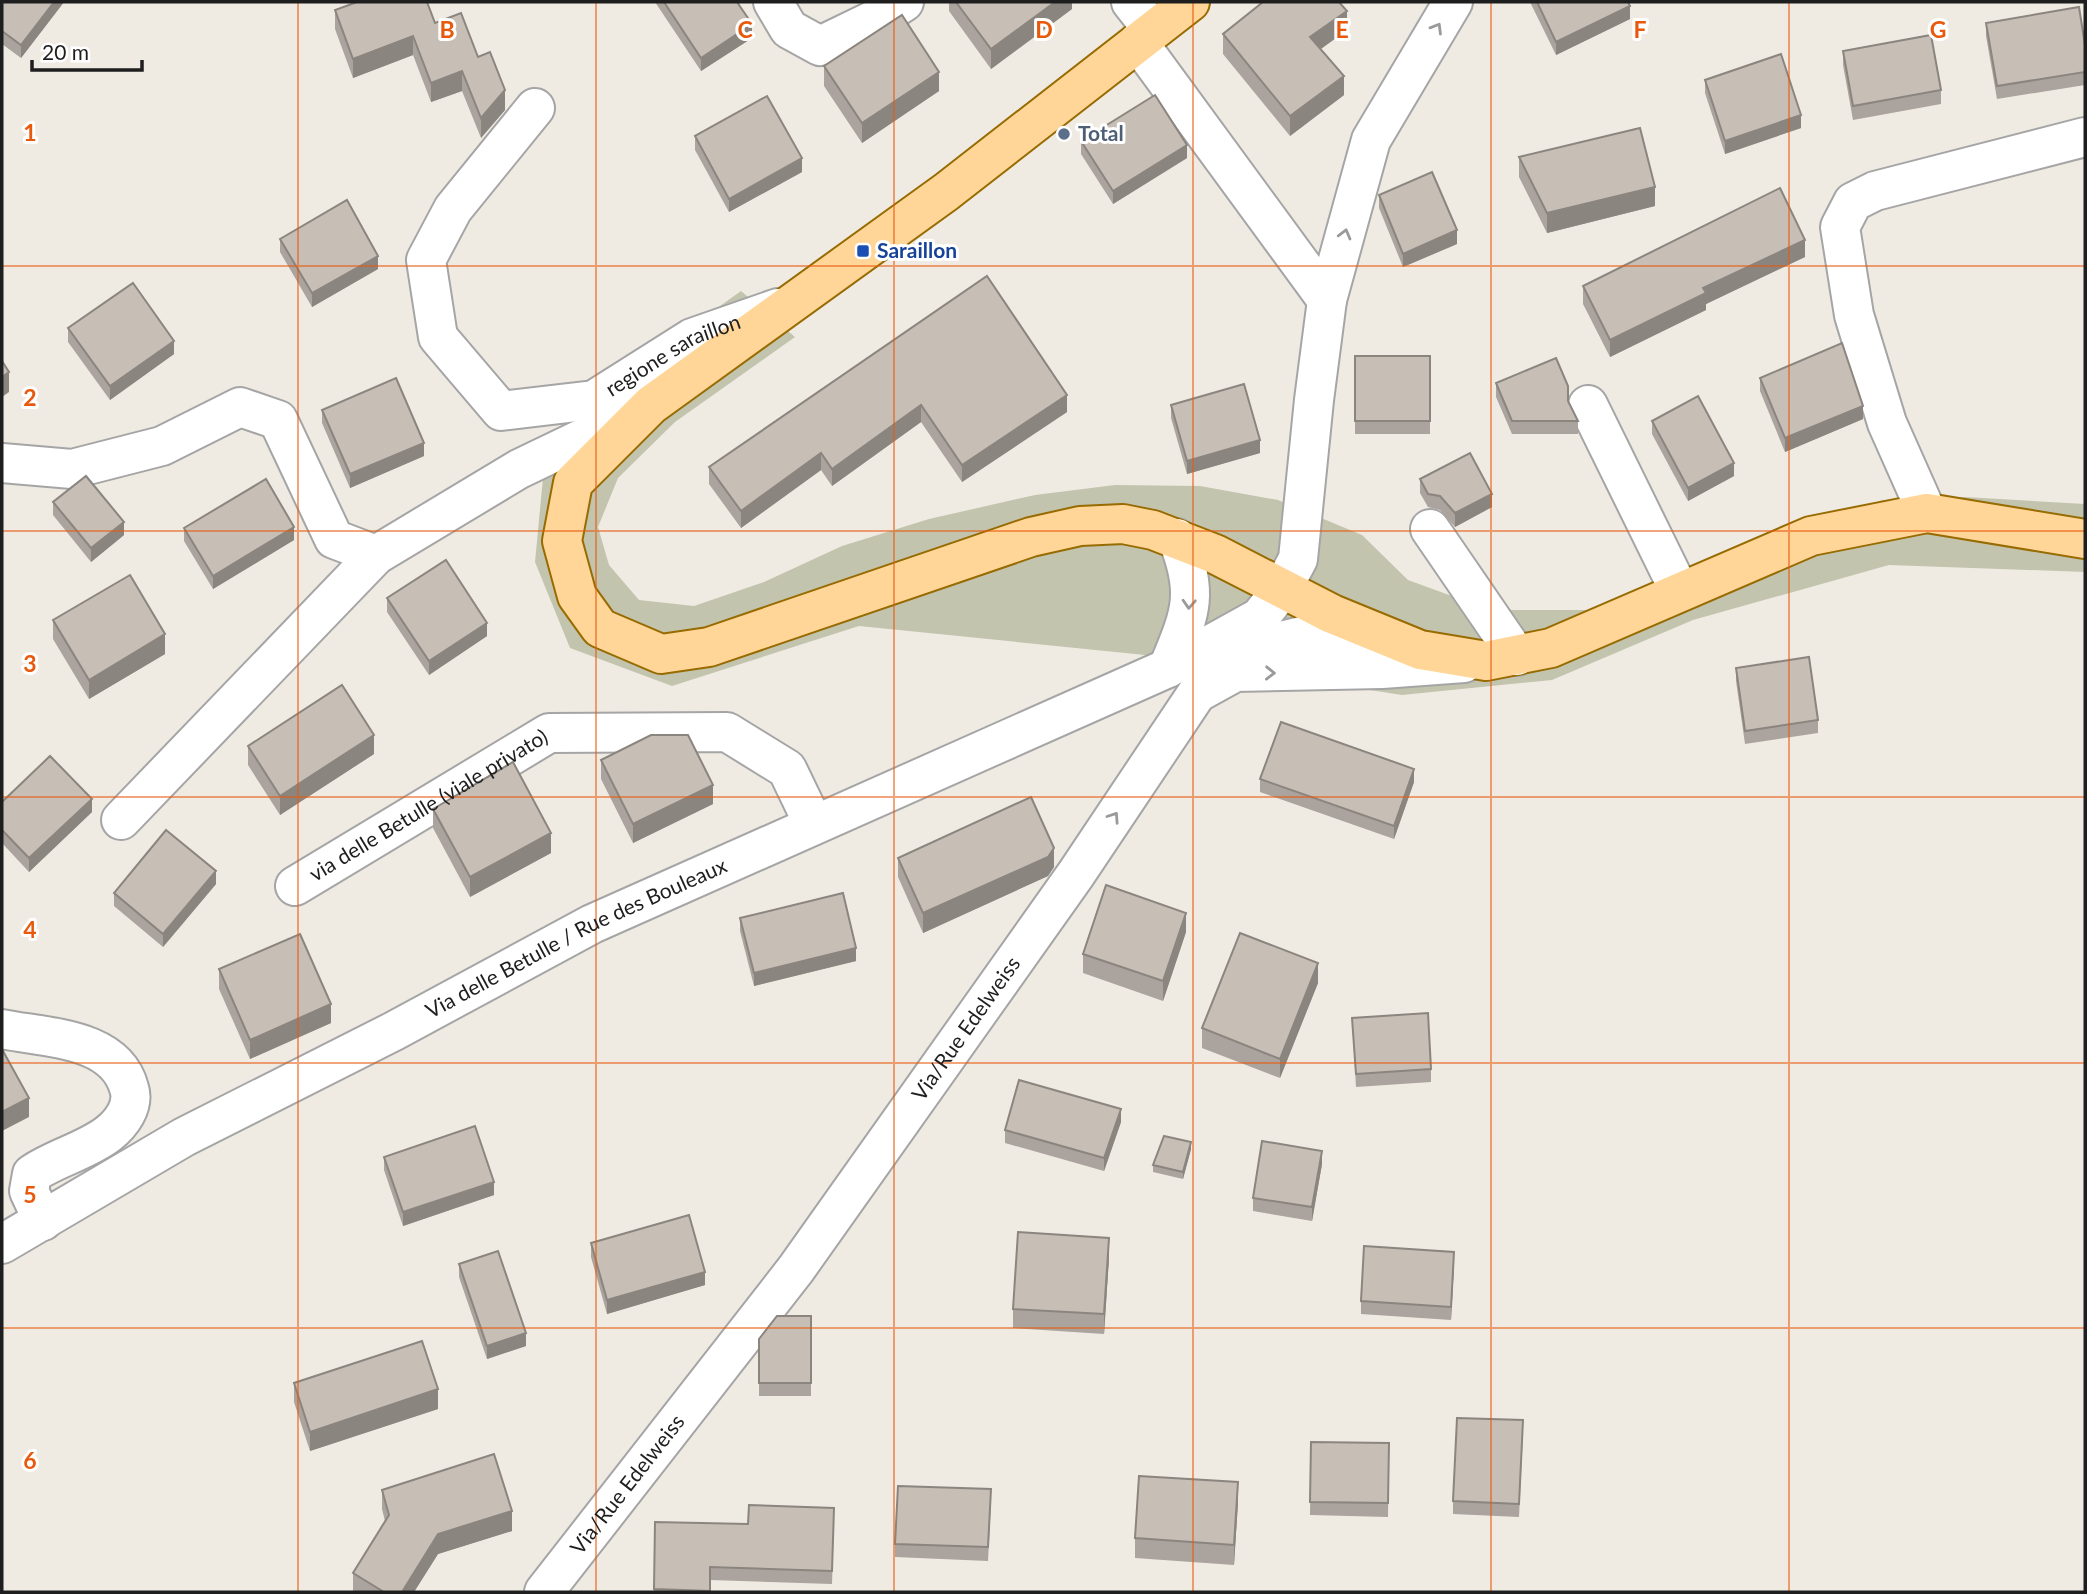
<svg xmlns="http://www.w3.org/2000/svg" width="2087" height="1594" viewBox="0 0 2087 1594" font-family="Lato,sans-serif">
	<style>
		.construction { fill: #c3c4ae }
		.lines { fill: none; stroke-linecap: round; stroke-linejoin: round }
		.minor-casing { stroke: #a5a5a5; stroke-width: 42 }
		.major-casing { stroke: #976b00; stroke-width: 42 }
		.minor { stroke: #fff; stroke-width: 38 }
		.major { stroke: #ffd698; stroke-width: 38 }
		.wall { fill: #aba39d }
		.shaded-wall { fill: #8b857f }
		.building { fill: #c7beb6; stroke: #8b857f; stroke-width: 2 }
		.oneway { stroke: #9a9a9a }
		.grid { fill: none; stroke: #e8590c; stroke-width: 2; stroke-opacity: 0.55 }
		.service-dot { fill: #5c6f8a; stroke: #fff; stroke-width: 2.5 }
		.transit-dot { fill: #1a4fb4; stroke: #fff; stroke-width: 2.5 }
		.labels { text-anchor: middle; stroke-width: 6; stroke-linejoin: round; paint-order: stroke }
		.service-label { font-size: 21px; font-weight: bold; fill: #4e5e75; stroke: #fff; text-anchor: start }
		.transit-label { font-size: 21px; font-weight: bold; fill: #164399; stroke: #fff; text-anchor: start }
		.street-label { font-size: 21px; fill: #1e1e1e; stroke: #fff }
		.grid-label { font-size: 23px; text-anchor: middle; font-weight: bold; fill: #e8590c; stroke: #fff; stroke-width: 6; stroke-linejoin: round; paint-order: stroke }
	</style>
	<rect width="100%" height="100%" fill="#efebe3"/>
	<path class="construction" d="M 741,291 L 795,337 L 675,422 L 618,478 L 598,527 L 609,565 L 639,600 L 694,606 L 764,582 L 842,546 L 929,519 L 1035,495 L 1115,485 L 1200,486 L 1278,500 L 1362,535 L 1408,580 L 1490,610 L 1589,610 L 1721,554 L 1883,500 L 1965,497 L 2085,504 L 2085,572 L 1889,565 L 1693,620 L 1552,680 L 1402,695 L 1145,655 L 859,626 L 672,686 L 570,648 L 535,562 L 543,478 L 675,338 Z"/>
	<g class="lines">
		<defs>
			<g id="minor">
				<path d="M 773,2 L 789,29 L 820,46 L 882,16 L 904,2"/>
				<path d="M 1131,2 L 1153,30"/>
				<path d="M 1138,42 L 1327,300"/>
				<path id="s1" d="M 535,108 L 453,209 L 426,260 L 438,337 L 501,411 L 594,400 L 692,338 L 778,308"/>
				<path d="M 1588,405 L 1680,592"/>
				<path d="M 2,463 L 72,469 L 162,446 L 240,407 L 278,420 L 334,539 L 376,555"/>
				<path d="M 1927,513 L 1887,423 L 1854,315 L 1840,227 L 1853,202 L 1875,191 L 2085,137"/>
				<path d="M 1430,529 L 1517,656"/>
				<path d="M 1214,657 L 1302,636 L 1374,632"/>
				<path d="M 1168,668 C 1190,614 1200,595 1177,538"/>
				<path d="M 121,820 L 376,555 L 519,469 L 646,408"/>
				<path id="s2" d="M 295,886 L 549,733 L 727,732 L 787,769 L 813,823"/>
				<path d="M 2,1029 C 46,1038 115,1037 129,1088 C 135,1106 121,1124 108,1134 C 86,1151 55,1158 32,1174 L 29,1191 L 43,1221"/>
				<path id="s3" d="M 2,1244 L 184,1137 L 394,1031 L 592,924 L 1168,668 L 1260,617 L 1282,589 L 1298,559 L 1314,400 L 1327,300 L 1371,140 L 1453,2"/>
				<path id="s4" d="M 544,1592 L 796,1269 L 1076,874 L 1197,693 L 1235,672 L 1382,669 L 1464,663"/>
			</g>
			<path id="major" d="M 1190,2 L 946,192 L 651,405 L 573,483 L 562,541 L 577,596 L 600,628 L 661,654 L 709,647 L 1031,537 L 1080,526 L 1123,524 L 1153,530 L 1215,554 L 1332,614 L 1420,650 L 1486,661 L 1551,648 L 1811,536 L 1927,513 L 2085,539"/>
		</defs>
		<use href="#minor" class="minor-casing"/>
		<use href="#major" class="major-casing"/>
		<use href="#minor" class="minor"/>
		<use href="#major" class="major"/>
	</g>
	<g class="wall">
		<path d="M 2,2 L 64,2 L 21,58 L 2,44 Z"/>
		<path d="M 655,2 L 737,2 L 752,38 L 701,71 Z"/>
		<path d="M 949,2 L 1072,2 L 1072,9 L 991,69 L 949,11 Z"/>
		<path d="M 1530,2 L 1628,2 L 1630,19 L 1556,55 Z"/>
		<path d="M 335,10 L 435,23 L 478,57 L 505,110 L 481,138 L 462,91 L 431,102 L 413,55 L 353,78 L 335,29 Z"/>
		<path d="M 1986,23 L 2085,45 L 2085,85 L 1997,99 L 1986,36 Z"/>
		<path d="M 1347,30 L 1320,49 L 1344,95 L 1290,136 L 1223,54 L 1223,34 Z"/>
		<path d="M 1843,51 L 1941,90 L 1941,104 L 1853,120 L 1843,65 Z"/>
		<path d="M 824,66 L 939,91 L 862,143 L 824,86 Z"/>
		<path d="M 1705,80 L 1801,128 L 1725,154 L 1705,93 Z"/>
		<path d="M 695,136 L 802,172 L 729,212 L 695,150 Z"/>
		<path d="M 1081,141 L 1187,158 L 1113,204 L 1081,154 Z"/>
		<path d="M 1519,157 L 1655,206 L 1547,233 L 1519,177 Z"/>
		<path d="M 1379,195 L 1457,244 L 1403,267 L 1379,208 Z"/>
		<path d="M 280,239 L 378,269 L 312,307 L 280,252 Z"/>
		<path d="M 1805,257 L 1706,304 L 1706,310 L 1610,357 L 1583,304 L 1583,286 Z"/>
		<path d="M 987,276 L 1067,412 L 962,482 L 921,422 L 832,486 L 821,470 L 741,528 L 709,484 L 709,467 Z"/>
		<path d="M 68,328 L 174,354 L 110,400 L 68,342 Z"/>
		<rect x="1355" y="356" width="75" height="78"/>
		<path d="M 1760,378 L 1863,419 L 1785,452 L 1760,391 Z"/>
		<path d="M 1496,383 L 1578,421 L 1578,434 L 1512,434 L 1496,397 Z"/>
		<path d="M 1171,405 L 1260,453 L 1187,474 L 1171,418 Z"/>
		<path d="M 322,410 L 424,456 L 350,488 L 322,423 Z"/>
		<path d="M 1652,421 L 1734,476 L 1688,501 L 1652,434 Z"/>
		<path d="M 1420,479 L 1492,507 L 1455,527 L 1440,510 L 1428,507 L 1420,493 Z"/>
		<path d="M 53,502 L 124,535 L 91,562 L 53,515 Z"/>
		<path d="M 184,528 L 294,540 L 213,589 L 184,541 Z"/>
		<path d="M 387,598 L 487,636 L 429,675 L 387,612 Z"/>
		<path d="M 53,620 L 165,654 L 89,699 L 53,639 Z"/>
		<path d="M 1736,668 L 1818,720 L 1818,733 L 1745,744 L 1736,681 Z"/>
		<path d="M 248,746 L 374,754 L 280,815 L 248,765 Z"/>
		<path d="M 601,760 L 713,804 L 633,843 L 601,779 Z"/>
		<path d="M 1260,779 L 1414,782 L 1394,839 L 1260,792 Z"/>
		<path d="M 2,802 L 92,812 L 29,872 L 2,843 Z"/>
		<path d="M 433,809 L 551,853 L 470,897 L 433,828 Z"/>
		<path d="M 898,858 L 1054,867 L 1048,876 L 923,933 L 898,877 Z"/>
		<path d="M 216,884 L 163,947 L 114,906 L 114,893 Z"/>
		<path d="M 740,918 L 856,961 L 754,986 L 740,931 Z"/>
		<path d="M 1186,932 L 1163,1001 L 1083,973 L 1083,954 Z"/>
		<path d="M 219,969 L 331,1023 L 250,1059 L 219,989 Z"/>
		<path d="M 1318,983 L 1280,1078 L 1202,1048 L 1202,1028 Z"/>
		<path d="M 1352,1018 L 1431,1069 L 1431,1082 L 1356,1087 Z"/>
		<path d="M 1121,1122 L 1104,1171 L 1005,1143 L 1005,1130 Z"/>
		<path d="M 1191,1149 L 1183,1179 L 1153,1172 L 1153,1165 Z"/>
		<path d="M 384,1157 L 494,1195 L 403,1226 L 384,1170 Z"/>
		<path d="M 1322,1164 L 1312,1221 L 1253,1211 L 1253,1198 Z"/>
		<path d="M 591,1243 L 705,1285 L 607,1314 L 591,1257 Z"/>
		<path d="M 1109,1258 L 1104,1334 L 1013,1328 L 1013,1309 Z"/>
		<path d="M 459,1264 L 526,1346 L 487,1359 L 459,1277 Z"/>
		<path d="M 1454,1265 L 1451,1320 L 1361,1314 L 1361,1301 Z"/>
		<path d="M 811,1316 L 811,1396 L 759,1396 L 759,1339 Z"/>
		<path d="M 294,1383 L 438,1409 L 310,1451 L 294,1402 Z"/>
		<path d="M 1523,1433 L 1519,1517 L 1453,1514 L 1453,1501 Z"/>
		<path d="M 1311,1442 L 1389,1443 L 1388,1517 L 1310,1515 Z"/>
		<path d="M 382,1490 L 512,1531 L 438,1554 L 414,1592 L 353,1592 L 353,1573 L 385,1521 L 382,1509 Z"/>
		<path d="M 991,1502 L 988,1561 L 895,1557 L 895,1544 Z"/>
		<path d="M 1238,1502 L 1234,1565 L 1135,1558 L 1135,1538 Z"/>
		<path d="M 834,1521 L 832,1584 L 710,1580 L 710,1592 L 654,1592 L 655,1522 L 748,1524 Z"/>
	</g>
	<g class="shaded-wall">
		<path d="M 54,2 L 64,2 L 21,58 L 21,45 Z"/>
		<path d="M 1055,2 L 1072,2 L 1072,9 L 991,69 L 991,49 Z"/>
		<path d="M 1630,6 L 1630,19 L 1556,55 L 1556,42 Z"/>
		<path d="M 1347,11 L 1347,30 L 1310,57 L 1310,37 Z"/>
		<path d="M 752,24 L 752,38 L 701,71 L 701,58 Z"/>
		<path d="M 413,36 L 413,55 L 353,78 L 353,59 Z"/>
		<path d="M 462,71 L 462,91 L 431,102 L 431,83 Z"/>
		<path d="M 939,72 L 939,91 L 862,143 L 862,123 Z"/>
		<path d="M 1344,76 L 1344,95 L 1290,136 L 1290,116 Z"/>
		<path d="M 505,90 L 505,110 L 481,138 L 481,118 Z"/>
		<path d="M 1801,115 L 1801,128 L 1725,154 L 1725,141 Z"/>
		<path d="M 1187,145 L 1187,158 L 1113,204 L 1113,191 Z"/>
		<path d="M 802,158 L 802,172 L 729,212 L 729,199 Z"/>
		<path d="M 1655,187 L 1655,206 L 1547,233 L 1547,213 Z"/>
		<path d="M 1457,230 L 1457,244 L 1403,267 L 1403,254 Z"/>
		<path d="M 1805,240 L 1805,257 L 1706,304 L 1706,310 L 1610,357 L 1610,340 L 1703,288 Z"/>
		<path d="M 378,256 L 378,269 L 312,307 L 312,293 Z"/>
		<path d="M 174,341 L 174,354 L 110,400 L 110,386 Z"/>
		<path d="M 9,372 L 9,392 L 2,397 L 2,377 Z"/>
		<path d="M 1067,395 L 1067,412 L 962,482 L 962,465 Z"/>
		<path d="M 921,405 L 921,422 L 832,486 L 832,469 Z"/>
		<path d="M 1863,406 L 1863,419 L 1785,452 L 1785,438 Z"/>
		<path d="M 1260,440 L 1260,453 L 1187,474 L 1187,461 Z"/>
		<path d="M 424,443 L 424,456 L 350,488 L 350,474 Z"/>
		<path d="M 821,453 L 821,470 L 741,528 L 741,511 Z"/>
		<path d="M 1734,463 L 1734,476 L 1688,501 L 1688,488 Z"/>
		<path d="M 1492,494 L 1492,507 L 1455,527 L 1455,513 Z"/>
		<path d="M 124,522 L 124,535 L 91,562 L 91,548 Z"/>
		<path d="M 294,527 L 294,540 L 213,589 L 213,576 Z"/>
		<path d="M 487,623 L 487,636 L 429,675 L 429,661 Z"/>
		<path d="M 165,634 L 165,654 L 89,699 L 89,680 Z"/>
		<path d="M 374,735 L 374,754 L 280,815 L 280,796 Z"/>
		<path d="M 1414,769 L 1414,782 L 1394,839 L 1394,826 Z"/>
		<path d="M 713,785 L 713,804 L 633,843 L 633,824 Z"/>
		<path d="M 92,799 L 92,812 L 29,872 L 29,858 Z"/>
		<path d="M 551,833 L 551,853 L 470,897 L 470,877 Z"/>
		<path d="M 1054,848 L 1054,867 L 1048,876 L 923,933 L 923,913 Z"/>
		<path d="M 216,871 L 216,884 L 163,947 L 163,934 Z"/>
		<path d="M 1186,913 L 1186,932 L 1163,1001 L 1163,981 Z"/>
		<path d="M 856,948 L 856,961 L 754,986 L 754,973 Z"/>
		<path d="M 1318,963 L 1318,983 L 1280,1078 L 1280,1059 Z"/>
		<path d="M 331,1004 L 331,1023 L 250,1059 L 250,1040 Z"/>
		<path d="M 29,1098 L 29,1117 L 2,1131 L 2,1112 Z"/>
		<path d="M 1121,1109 L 1121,1122 L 1104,1171 L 1104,1158 Z"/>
		<path d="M 1191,1142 L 1191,1149 L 1183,1179 L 1183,1172 Z"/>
		<path d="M 1322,1151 L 1322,1164 L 1312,1221 L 1312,1207 Z"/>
		<path d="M 494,1182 L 494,1195 L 403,1226 L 403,1212 Z"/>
		<path d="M 1109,1238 L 1109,1258 L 1104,1334 L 1104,1314 Z"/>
		<path d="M 1454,1252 L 1454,1265 L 1451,1320 L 1451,1307 Z"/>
		<path d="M 705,1272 L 705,1285 L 607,1314 L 607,1300 Z"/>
		<path d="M 526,1333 L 526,1346 L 487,1359 L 487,1346 Z"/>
		<path d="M 438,1389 L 438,1409 L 310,1451 L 310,1432 Z"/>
		<path d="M 1238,1482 L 1238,1502 L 1234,1565 L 1234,1545 Z"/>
		<path d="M 512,1511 L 512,1531 L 438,1554 L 414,1592 L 402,1592 L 438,1534 Z"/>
	</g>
	<g class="building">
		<path d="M 2,2 L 54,2 L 21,45 L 2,31 Z"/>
		<path d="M 357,2 L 427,2 L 435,23 L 461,13 L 478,57 L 490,52 L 505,90 L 481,118 L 462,71 L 431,83 L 413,36 L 353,59 L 335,10 Z"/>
		<path d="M 664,2 L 737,2 L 752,24 L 701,58 Z"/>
		<path d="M 956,2 L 1055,2 L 991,49 Z"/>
		<path d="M 1263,2 L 1339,2 L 1347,11 L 1310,37 L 1344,76 L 1290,116 L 1223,34 Z"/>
		<path d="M 1537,2 L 1628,2 L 1630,6 L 1556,42 Z"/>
		<path d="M 2079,7 L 2085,45 L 2085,72 L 1997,86 L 1986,23 Z"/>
		<path d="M 902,15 L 939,72 L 862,123 L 824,66 Z"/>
		<path d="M 1931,35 L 1941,90 L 1853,106 L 1843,51 Z"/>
		<path d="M 1781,54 L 1801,115 L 1725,141 L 1705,80 Z"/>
		<path d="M 1155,95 L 1187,145 L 1113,191 L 1081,141 Z"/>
		<path d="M 767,96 L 802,158 L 729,199 L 695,136 Z"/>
		<path d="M 1640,128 L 1655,187 L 1547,213 L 1519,157 Z"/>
		<path d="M 1432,172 L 1457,230 L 1403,254 L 1379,195 Z"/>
		<path d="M 1780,188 L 1805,240 L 1703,288 L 1706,293 L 1610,340 L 1583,286 Z"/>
		<path d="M 347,200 L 378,256 L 312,293 L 280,239 Z"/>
		<path d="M 987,276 L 1067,395 L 962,465 L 921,405 L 832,469 L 821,453 L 741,511 L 709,467 Z"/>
		<path d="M 133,283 L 174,341 L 110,386 L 68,328 Z"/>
		<path d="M 1842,343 L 1863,406 L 1785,438 L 1760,378 Z"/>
		<rect x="1355" y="356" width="75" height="65"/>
		<path d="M 1556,358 L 1568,386 L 1568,401 L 1578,421 L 1512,421 L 1496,383 Z"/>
		<path d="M 2,361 L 9,372 L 2,377 Z"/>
		<path d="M 396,378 L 424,443 L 350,474 L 322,410 Z"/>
		<path d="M 1244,384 L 1260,440 L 1187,461 L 1171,405 Z"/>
		<path d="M 1698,396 L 1734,463 L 1688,488 L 1652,421 Z"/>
		<path d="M 1470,453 L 1492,494 L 1455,513 L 1440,496 L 1428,494 L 1420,479 Z"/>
		<path d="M 86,476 L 124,522 L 91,548 L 53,502 Z"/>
		<path d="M 266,479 L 294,527 L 213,576 L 184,528 Z"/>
		<path d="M 446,560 L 487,623 L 429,661 L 387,598 Z"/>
		<path d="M 130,575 L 165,634 L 89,680 L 53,620 Z"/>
		<path d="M 1809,657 L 1818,720 L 1745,731 L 1736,668 Z"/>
		<path d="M 342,685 L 374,735 L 280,796 L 248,746 Z"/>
		<path d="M 1281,722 L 1414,769 L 1394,826 L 1260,779 Z"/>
		<path d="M 651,735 L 688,735 L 713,785 L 633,824 L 601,760 Z"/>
		<path d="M 50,756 L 92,799 L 29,858 L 2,830 L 2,802 Z"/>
		<path d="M 513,762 L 551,833 L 470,877 L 433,809 Z"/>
		<path d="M 1031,797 L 1054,848 L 1048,857 L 923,913 L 898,858 Z"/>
		<path d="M 166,830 L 216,871 L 163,934 L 114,893 Z"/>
		<path d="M 1106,885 L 1186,913 L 1163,981 L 1083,954 Z"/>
		<path d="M 843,893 L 856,948 L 754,973 L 740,918 Z"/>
		<path d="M 1240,933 L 1318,963 L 1280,1059 L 1202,1028 Z"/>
		<path d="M 300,934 L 331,1004 L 250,1040 L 219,969 Z"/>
		<path d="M 1428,1013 L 1431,1069 L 1356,1074 L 1352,1018 Z"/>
		<path d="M 2,1051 L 3,1051 L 29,1098 L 2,1112 Z"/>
		<path d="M 1019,1080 L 1121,1109 L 1104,1158 L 1005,1130 Z"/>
		<path d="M 475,1126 L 494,1182 L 403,1212 L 384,1157 Z"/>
		<path d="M 1164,1136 L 1191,1142 L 1183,1172 L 1153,1165 Z"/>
		<path d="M 1262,1141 L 1322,1151 L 1312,1207 L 1253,1198 Z"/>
		<path d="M 689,1215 L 705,1272 L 607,1300 L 591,1243 Z"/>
		<path d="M 1018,1232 L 1109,1238 L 1104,1314 L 1013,1309 Z"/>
		<path d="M 1364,1246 L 1454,1252 L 1451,1307 L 1361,1301 Z"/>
		<path d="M 498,1251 L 526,1333 L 487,1346 L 459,1264 Z"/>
		<path d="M 777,1316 L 811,1316 L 811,1383 L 759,1383 L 759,1339 Z"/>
		<path d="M 422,1341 L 438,1389 L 310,1432 L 294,1383 Z"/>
		<path d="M 1457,1418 L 1523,1420 L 1519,1504 L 1453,1501 Z"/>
		<path d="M 1311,1442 L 1389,1443 L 1388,1503 L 1310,1502 Z"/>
		<path d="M 494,1454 L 512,1511 L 438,1534 L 402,1592 L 384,1592 L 353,1573 L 389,1515 L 382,1490 Z"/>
		<path d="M 1139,1476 L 1238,1482 L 1234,1545 L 1135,1538 Z"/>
		<path d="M 898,1486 L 991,1489 L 988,1547 L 895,1544 Z"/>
		<path d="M 749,1505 L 834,1508 L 832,1571 L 710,1567 L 710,1591 L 654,1589 L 655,1522 L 748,1524 Z"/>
	</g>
	<defs><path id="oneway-chevron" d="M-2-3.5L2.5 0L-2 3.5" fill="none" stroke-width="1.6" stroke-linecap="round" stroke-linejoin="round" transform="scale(1.75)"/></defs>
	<g class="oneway">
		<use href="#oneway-chevron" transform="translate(1437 28) rotate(-59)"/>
		<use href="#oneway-chevron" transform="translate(1345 234) rotate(-75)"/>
		<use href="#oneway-chevron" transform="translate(1189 604) rotate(93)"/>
		<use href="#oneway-chevron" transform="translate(1270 673) rotate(1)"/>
		<use href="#oneway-chevron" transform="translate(1114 817) rotate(-56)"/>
	</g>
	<path class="grid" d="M 298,2 L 298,1592M 596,2 L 596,1592M 894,2 L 894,1592M 1193,2 L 1193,1592M 1491,2 L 1491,1592M 1789,2 L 1789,1592M 2,266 L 2085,266M 2,531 L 2085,531M 2,797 L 2085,797M 2,1063 L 2085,1063M 2,1328 L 2085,1328"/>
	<circle class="service-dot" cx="1064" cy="134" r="7"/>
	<rect class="transit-dot" x="856" y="244" width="14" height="14" rx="3.5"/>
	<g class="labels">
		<g class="service-label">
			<text x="1078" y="141">Total</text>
		</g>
		<g class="transit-label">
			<text x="877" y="258">Saraillon</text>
		</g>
		<g class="street-label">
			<text dy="7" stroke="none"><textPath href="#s1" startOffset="548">regione saraillon</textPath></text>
			<text dy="7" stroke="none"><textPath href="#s2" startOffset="156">via delle Betulle (viale privato)</textPath></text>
			<text dy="7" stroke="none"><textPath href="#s3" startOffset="651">Via delle Betulle / Rue des Bouleaux</textPath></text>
			<text dy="7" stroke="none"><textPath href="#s4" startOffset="704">Via/Rue Edelweiss</textPath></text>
			<text dy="7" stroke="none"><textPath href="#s4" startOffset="136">Via/Rue Edelweiss</textPath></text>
		</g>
	</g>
	<g class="grid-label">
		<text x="447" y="38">B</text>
		<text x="745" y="38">C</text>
		<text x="1044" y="38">D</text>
		<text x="1342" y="38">E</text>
		<text x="1640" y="38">F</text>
		<text x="1938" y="38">G</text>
		<text x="30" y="141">1</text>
		<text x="30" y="406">2</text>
		<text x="30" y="672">3</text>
		<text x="30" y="938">4</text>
		<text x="30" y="1203">5</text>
		<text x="30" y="1469">6</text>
	</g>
	<rect width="2087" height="1594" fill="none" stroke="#1e1e1e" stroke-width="7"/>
	<path d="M32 60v10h110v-10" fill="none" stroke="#1e1e1e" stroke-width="3.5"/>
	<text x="42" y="60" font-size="21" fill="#1e1e1e" stroke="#ffffff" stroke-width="5" paint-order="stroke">20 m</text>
</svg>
